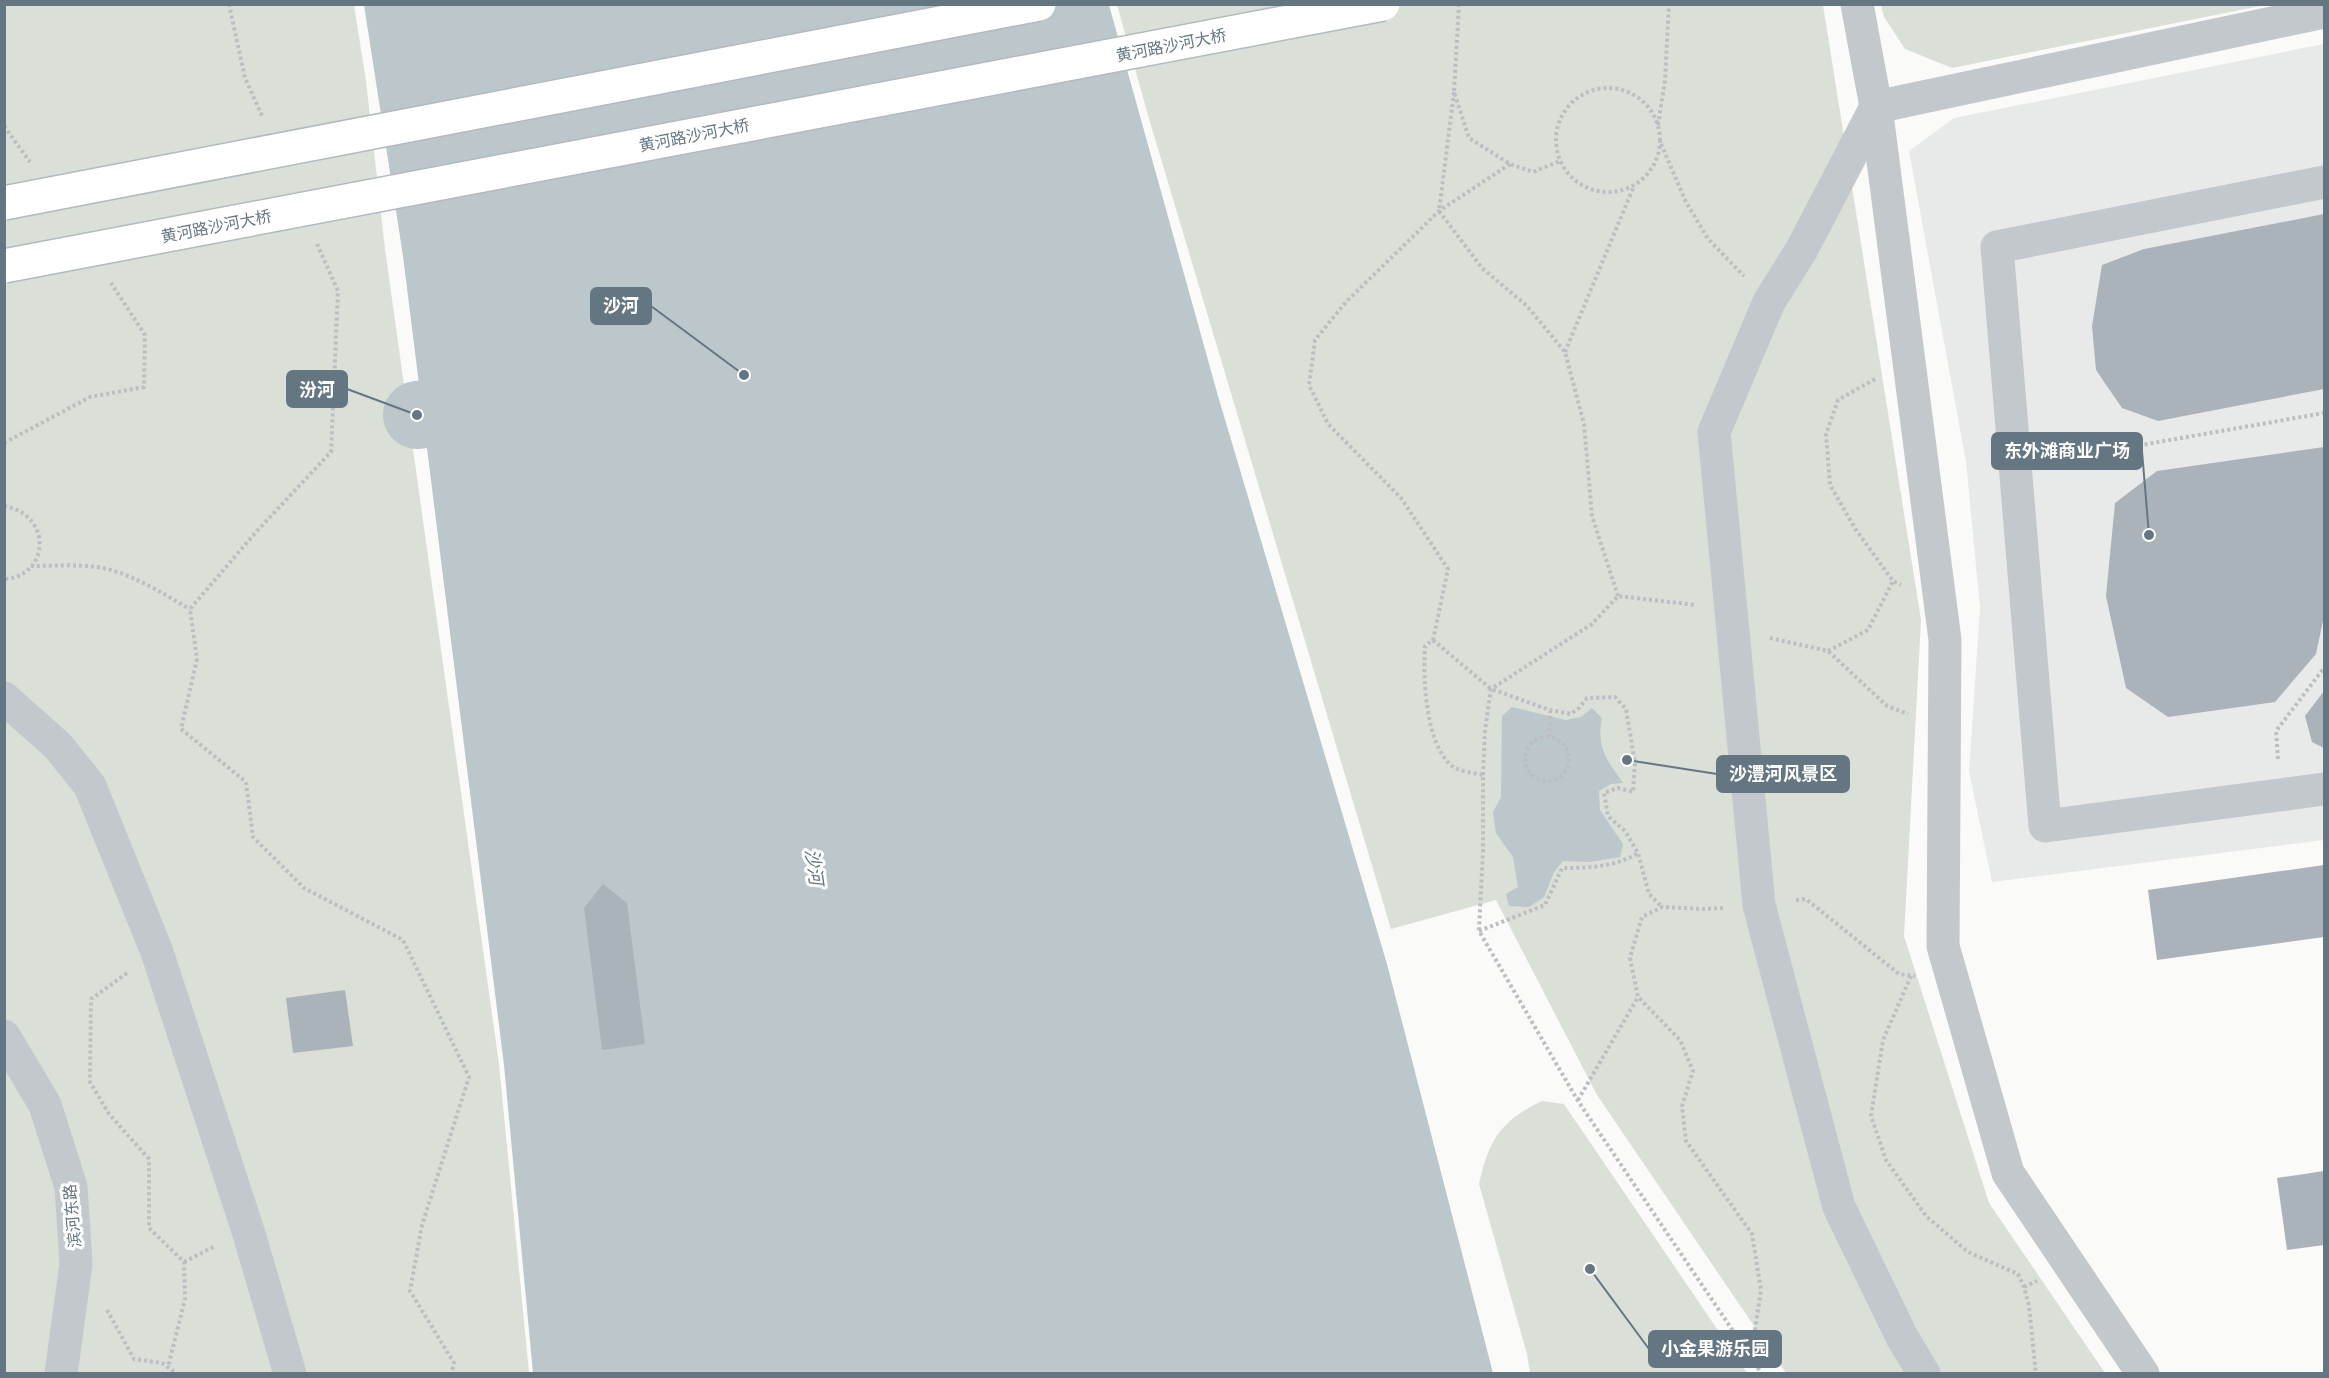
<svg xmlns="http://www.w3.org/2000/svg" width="2329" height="1378" viewBox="0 0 2329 1378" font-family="Montserrat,'Noto Sans SC',sans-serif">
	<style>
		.built { fill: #e8e9e9 }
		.green { fill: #dadfd7 }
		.water { fill: #bbc7cb }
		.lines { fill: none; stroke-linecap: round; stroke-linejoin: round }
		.river { stroke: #bbc7cb; stroke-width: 68 }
		.building { fill: #aab3b9 }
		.path { stroke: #bbbfc2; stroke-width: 4; stroke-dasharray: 3 3; stroke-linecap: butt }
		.minor { stroke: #c3c8cc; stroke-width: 33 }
		.tertiary { stroke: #c3c8cc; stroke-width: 33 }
		.secondary-bridge-casing { stroke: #b3babf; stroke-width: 36; stroke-linecap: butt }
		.secondary-bridge { stroke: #fff; stroke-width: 33 }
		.labels { text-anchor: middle; stroke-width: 6; stroke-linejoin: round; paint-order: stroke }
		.street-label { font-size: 16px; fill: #657683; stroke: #fff }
		.water-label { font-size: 18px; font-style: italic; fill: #60757c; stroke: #fff }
		.leader { fill: none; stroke: #657683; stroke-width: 2 }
		.callout-dot { fill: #657683; stroke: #fff; stroke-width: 2 }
		.callout { fill: #657683; stroke: #657683; stroke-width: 2 }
		.callout-label { font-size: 18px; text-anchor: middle; font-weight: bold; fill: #fff }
	</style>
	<rect width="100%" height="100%" fill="#fafaf8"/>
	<path class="built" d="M 2324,44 L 2324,840 L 1992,882 L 1969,771 L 1980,607 L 1966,462 L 1909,151 L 1954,118 Z"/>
	<g class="green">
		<path d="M 5,5 L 354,5 L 366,81 L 385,249 L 499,1064 L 529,1373 L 5,1374 L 6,1184 L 4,1181 Z"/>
		<path d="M 1117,5 L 1823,5 L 1921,620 L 1904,936 L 1989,1203 L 2105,1373 L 1786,1373 L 1597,1095 L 1496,900 L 1391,929 L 1150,122 Z"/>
		<path d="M 1881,5 L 1881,4 L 2265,5 L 1952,68 L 1905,49 L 1884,17 Z"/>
		<path d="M 1542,1101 L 1564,1104 L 1747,1373 L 1530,1373 L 1527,1354 L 1479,1184 C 1489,1140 1500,1121 1542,1101 Z"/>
	</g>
	<g class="water">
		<path d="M 364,5 L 1109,5 L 1218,396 L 1387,964 L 1493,1373 L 533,1373 L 504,1065 L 403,256 Z"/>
		<path d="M 1512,707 L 1566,720 L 1581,717 L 1592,708 L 1602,718 C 1596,747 1607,760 1623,783 L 1611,784 L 1599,791 L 1600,810 L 1623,844 L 1620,857 L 1590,862 L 1563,861 L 1554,872 L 1544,897 L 1529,907 L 1509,906 L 1506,894 L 1518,887 L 1513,857 L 1496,833 L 1493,812 L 1501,797 L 1502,716 Z"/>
	</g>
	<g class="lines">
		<path class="river" d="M 417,415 L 516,403"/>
	</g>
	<g class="building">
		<path d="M 2324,214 L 2324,389 L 2158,421 L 2122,408 L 2096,370 L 2092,326 L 2102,265 L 2144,249 Z"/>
		<path d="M 2324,447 L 2324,616 L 2316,654 L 2275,702 L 2168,717 L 2126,688 L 2106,596 L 2115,503 L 2157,471 Z"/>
		<path d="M 2324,691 L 2324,748 L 2312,742 L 2305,716 Z"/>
		<path d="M 2324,865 L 2324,937 L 2157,960 L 2148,890 Z"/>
		<path d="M 603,884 L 627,903 L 645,1044 L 602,1050 L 584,908 Z"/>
		<path d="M 345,990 L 353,1046 L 293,1053 L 286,998 Z"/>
		<path d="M 2324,1171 L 2324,1245 L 2287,1250 L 2277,1178 Z"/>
	</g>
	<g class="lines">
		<g class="path">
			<path d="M 229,4 L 245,78 L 263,118"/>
			<path d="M 1459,4 L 1454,92 L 1469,138 L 1510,164 L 1533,172 L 1560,161"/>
			<circle cx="1608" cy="140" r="52"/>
			<path d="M 1454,92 L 1439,211 L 1482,268 L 1527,306 L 1565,352 L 1584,424 L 1592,516 L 1618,596"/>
			<path d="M 1658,125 L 1665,80 L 1669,4"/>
			<path d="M 4,126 L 30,162"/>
			<path d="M 1661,144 L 1686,202 L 1708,239 L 1744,276"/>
			<path d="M 1510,164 L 1439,211 L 1346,302 L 1315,340 L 1309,385 L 1328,424 L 1401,498 L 1448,569 L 1433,640 L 1425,646 C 1423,677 1425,744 1452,766 C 1458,771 1474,773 1483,775 L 1483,851 L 1479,931 L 1578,1101 L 1762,1374"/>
			<path d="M 317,244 L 338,291 L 331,452 L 256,532 L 190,609 L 197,659 L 181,729 L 246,782 L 253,837 L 304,888 L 403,940 L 469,1077 L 422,1225 L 410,1291 L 454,1363 L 451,1374"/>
			<path d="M 1565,352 L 1634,186"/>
			<path d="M 1875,379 L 1838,400 L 1826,434 L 1830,485 L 1856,530 L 1893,581 L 1901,585"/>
			<path d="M 4,443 L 90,397 L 144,387 L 145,335 L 111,283"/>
			<path d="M 2050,461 L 2324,413"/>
			<path d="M 4,506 C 54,515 49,577 4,579"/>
			<path d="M 31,566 C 57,566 86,563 111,570 C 139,578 165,595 190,609"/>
			<path d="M 1770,638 L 1828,651 L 1887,706 L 1908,714"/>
			<path d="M 1433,640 L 1491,689 L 1550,710 L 1571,714 L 1579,708 L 1587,698 L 1615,697 L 1626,709 L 1635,763 L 1633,792 L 1618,788 L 1604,793 L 1608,816 L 1625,831 L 1638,853 L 1649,894 L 1662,907"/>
			<path d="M 1828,651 L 1868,630 L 1893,581"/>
			<circle cx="1547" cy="759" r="22"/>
			<path d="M 1549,737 L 1550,711"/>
			<path d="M 2278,759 L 2276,731 L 2324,668"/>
			<path d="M 1483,775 L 1485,730 L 1491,689 L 1592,624 L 1618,596 L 1696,605"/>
			<path d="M 1796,900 L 1806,899 L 1899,974 L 1915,976"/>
			<path d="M 1723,908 L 1703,909 L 1662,907 L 1642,917 L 1630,958 L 1638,997 L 1680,1040 L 1693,1071 L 1682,1106 L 1686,1141 L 1752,1234 L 1761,1290 L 1751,1356"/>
			<path d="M 1479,931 L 1545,905 L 1562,868 C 1588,868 1616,867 1638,853"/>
			<path d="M 127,973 L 91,999 L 90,1082 L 109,1114 L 149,1159 L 149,1228 L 184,1262 L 185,1299 L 168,1367"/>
			<path d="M 1911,976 L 1883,1040 L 1871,1116 L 1886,1160 L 1926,1216 L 1968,1252 L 2018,1274 L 2024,1287 L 2029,1306 L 2036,1374"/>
			<path d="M 1578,1100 L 1638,997"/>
			<path d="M 184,1262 L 215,1246"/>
			<path d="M 2024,1287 L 2037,1281"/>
			<path d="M 107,1310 L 134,1359 L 162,1363 L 177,1374"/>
		</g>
		<g class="minor">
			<path d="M 1857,4 L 1876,107 L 1945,640 L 1943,946 L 2008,1173 L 2143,1374"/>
			<path d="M 1876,107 L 1802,249 L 1769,302 L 1714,432 L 1759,905 L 1839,1207 L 1902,1337 L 1924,1374"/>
			<path d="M 1876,107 L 2324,12"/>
			<path d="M 2324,182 L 1997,247 L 2045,826 L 2324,789"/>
			<path d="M 4,698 L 58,746 L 90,786 L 157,952 L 249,1234 L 290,1374"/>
		</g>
		<path class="tertiary" d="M 4,1036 L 45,1105 L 71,1187 L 76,1264 L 61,1374"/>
		<defs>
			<g id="secondary-bridge">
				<path d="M 4,203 L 1039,4"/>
				<path d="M 4,266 L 1383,4"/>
			</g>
		</defs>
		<use href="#secondary-bridge" class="secondary-bridge-casing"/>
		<use href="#secondary-bridge" class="secondary-bridge"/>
	</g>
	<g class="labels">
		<g class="street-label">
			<text transform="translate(1171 45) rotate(-11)" y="6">黄河路沙河大桥</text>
			<text transform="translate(694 135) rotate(-11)" y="6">黄河路沙河大桥</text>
			<text transform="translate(216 226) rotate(-11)" y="6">黄河路沙河大桥</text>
			<text transform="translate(72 1216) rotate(-95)" y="6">滨河东路</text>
		</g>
		<g class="water-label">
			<text transform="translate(814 867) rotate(82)" y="6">沙河</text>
		</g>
	</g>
	<path class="leader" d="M744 375L651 306M417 415L347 389M2149 535L2142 451M1627 760L1717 774M1590 1269L1649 1349"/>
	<g class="callout-dot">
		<circle cx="744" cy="375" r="6"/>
		<circle cx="417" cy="415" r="6"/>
		<circle cx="2149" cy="535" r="6"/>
		<circle cx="1627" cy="760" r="6"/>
		<circle cx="1590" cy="1269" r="6"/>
	</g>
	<g class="callout">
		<rect x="591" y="288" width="60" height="36" rx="6"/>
		<rect x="287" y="371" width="60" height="36" rx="6"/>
		<rect x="1992" y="433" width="150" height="36" rx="6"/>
		<rect x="1717" y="756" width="132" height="36" rx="6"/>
		<rect x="1649" y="1331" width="132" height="36" rx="6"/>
	</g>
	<g class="callout-label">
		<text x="621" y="312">沙河</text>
		<text x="317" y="396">汾河</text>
		<text x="2067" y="457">东外滩商业广场</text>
		<text x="1783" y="780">沙澧河风景区</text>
		<text x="1715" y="1355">小金果游乐园</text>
	</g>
	<rect width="2329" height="1378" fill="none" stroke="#657683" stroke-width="12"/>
</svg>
